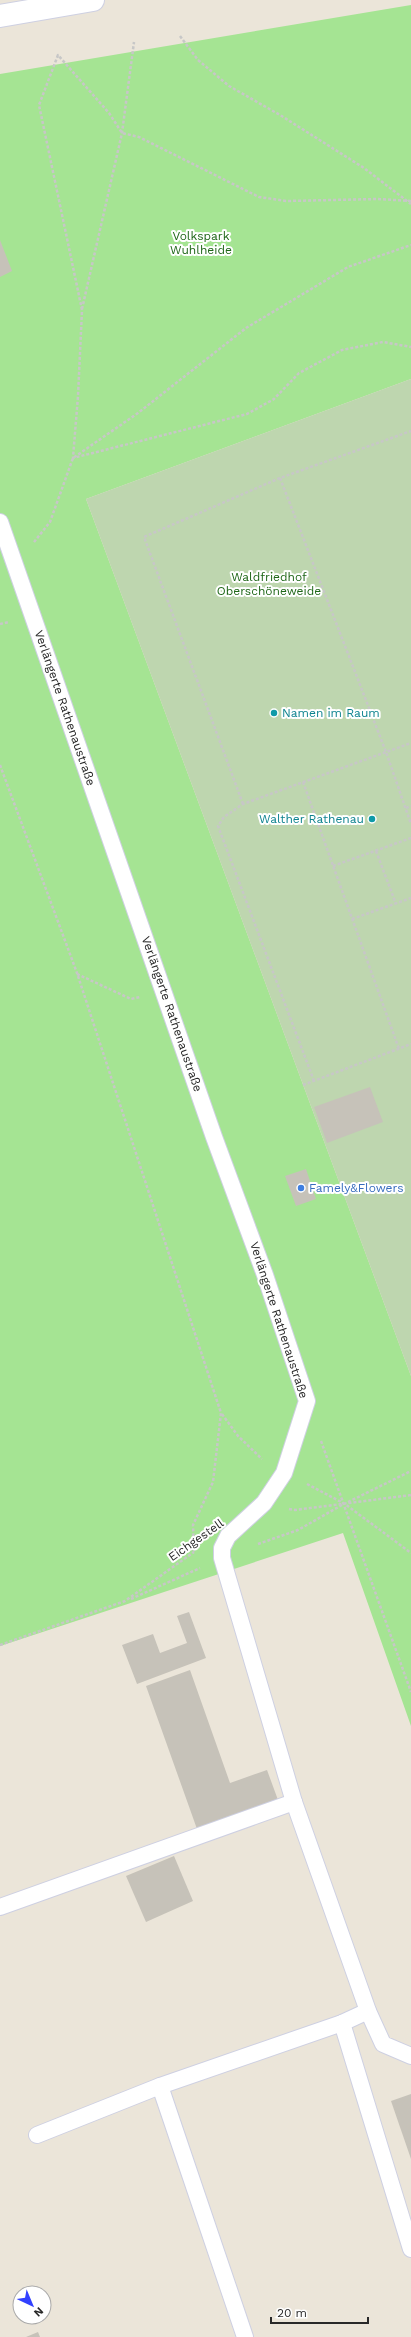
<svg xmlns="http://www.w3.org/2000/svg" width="411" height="2337" viewBox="0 0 411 2337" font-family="'Work Sans',sans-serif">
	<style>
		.green { fill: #a5e493 }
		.cemetery { fill: #bed6af }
		.building { fill: #c6c2b9 }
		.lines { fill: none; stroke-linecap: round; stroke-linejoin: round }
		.lane-casing { stroke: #ced0e2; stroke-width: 18 }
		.secondary-casing { stroke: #ced0e2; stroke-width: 24 }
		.path { stroke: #c7c7c7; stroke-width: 2.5; stroke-dasharray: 3 2; stroke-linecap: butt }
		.lane { stroke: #fff; stroke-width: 16 }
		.secondary { stroke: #fff; stroke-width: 22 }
		.culture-dot { fill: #0f9aa8; stroke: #fff; stroke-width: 1.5 }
		.shop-dot { fill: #3f7fe0; stroke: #fff; stroke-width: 1.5 }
		.labels { text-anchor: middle; stroke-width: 4; stroke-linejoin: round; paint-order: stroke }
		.park-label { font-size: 12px; fill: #1e6617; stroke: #fff }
		.street-label { font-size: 12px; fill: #282828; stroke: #fff }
		.culture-label { font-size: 12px; fill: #0d838f; stroke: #fff; text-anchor: start }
		.shop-label { font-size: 12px; fill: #366cbe; stroke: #fff; text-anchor: start }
	</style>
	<rect width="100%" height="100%" fill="#ebe5d9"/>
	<path class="green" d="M 411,5 L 411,379 L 86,499 L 411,1376 L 411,1726 L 343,1533 L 0,1646 L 0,74 Z"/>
	<path class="cemetery" d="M 411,379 L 411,1376 L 86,499 Z"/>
	<g class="building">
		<path d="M 0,240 L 12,271 L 0,277 Z"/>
		<path d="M 370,1087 L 383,1122 L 327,1143 L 314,1107 Z"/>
		<path d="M 306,1169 L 316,1199 L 296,1206 L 285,1176 Z"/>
		<path d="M 189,1612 L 206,1658 L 137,1684 L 122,1645 L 153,1634 L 160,1653 L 187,1643 L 177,1616 Z"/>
		<path d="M 190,1670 L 230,1783 L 267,1770 L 278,1800 L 197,1829 L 146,1686 Z"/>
		<path d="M 174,1856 L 193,1901 L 146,1922 L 126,1876 Z"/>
		<path d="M 411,2094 L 411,2159 L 391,2101 Z"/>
		<path d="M 38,2332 L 40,2337 L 26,2337 Z"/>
	</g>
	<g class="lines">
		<defs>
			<g id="lane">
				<path d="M 0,522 L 214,1137 L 265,1275 L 307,1401 L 284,1473 L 264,1503 L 228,1536 L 222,1548 L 222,1558 L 294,1802 L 368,2011 L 383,2044 L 411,2056"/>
				<path d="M 0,1907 L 294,1802"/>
				<path d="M 342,2023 L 411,2249"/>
				<path d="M 160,2086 L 245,2337"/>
				<path d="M 37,2135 L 160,2086 L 342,2023 L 368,2011"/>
			</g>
			<path id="secondary" d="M 0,16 L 93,0"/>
		</defs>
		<use href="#lane" class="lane-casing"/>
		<use href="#secondary" class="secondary-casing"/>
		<g class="path">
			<path d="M 180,36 L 198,60 L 229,86 L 280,115 L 364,168 L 411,204"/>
			<path d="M 411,201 L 378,199 L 286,201 L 259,197 L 139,137 L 122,133 L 109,113 L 58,55 L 39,105 L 82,310 L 78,396 L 73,458 L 247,414 L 274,399 L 299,373 L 342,350 L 383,342 L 411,347"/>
			<path d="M 82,309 L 122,133 L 134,42"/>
			<path d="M 280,478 L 386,752 L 411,824"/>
			<path d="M 34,542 L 50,522 L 73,458 L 138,413 L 246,328 L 348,267 L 411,245"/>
			<path d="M 0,624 L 9,622"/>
			<path d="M 0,765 L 77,973 L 221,1413 L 213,1482 L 193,1525 L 194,1552"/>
			<path d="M 303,782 L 399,1049"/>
			<path d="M 243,804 L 144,537 L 280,478 L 411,431"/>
			<path d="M 406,808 L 411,806"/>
			<path d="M 376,851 L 396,904"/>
			<path d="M 333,866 L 411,838"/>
			<path d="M 352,919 L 411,898"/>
			<path d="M 77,974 L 131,999 L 140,997"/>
			<path d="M 314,1081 L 218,826 L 224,817 L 243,804 L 411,743"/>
			<path d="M 303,1085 L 411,1044"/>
			<path d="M 222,1414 L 238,1436 L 262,1459"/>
			<path d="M 321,1441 L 411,1692"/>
			<path d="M 307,1484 L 345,1504 L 411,1553"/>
			<path d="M 348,1502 L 411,1471"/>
			<path d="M 289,1509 L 295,1510 L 411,1495"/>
			<path d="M 258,1544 L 298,1530 L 342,1505"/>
			<path d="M 131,1599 L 200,1568"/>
			<path d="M 0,1645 L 125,1601 L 194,1552"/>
		</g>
		<use href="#lane" class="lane"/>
		<use href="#secondary" class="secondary"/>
	</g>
	<g class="culture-dot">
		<circle cx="274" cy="713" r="4"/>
		<circle cx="372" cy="819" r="4"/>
	</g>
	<circle class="shop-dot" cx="301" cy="1188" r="4"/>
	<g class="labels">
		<g class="park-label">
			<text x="201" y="240">Volkspark<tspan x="201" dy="14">Wuhlheide</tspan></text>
			<text x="269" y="581">Waldfriedhof<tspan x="269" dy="14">Oberschöneweide</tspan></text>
		</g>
		<g class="street-label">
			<text transform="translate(65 708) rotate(71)" y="4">Verlängerte Rathenaustraße</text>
			<text transform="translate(172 1014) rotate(71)" y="4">Verlängerte Rathenaustraße</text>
			<text transform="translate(279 1320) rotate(72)" y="4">Verlängerte Rathenaustraße</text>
			<text transform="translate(196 1540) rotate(-35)" y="4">Eichgestell</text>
		</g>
		<g class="culture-label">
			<text x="282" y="717">Namen im Raum</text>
			<text x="364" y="823" text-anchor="end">Walther Rathenau</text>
		</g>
		<g class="shop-label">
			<text x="309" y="1192">Famely&amp;Flowers</text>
		</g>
	</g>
	<g transform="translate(32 2305) rotate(136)"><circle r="19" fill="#ffffff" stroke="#a9a9a9"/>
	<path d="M0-3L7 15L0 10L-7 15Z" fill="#3241ff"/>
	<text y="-6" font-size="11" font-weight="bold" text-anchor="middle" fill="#282828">N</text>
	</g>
	<path d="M271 2317v6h97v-6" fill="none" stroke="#282828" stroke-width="2"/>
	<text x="277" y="2317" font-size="12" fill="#282828" stroke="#ffffff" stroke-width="3" paint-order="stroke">20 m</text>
</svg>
